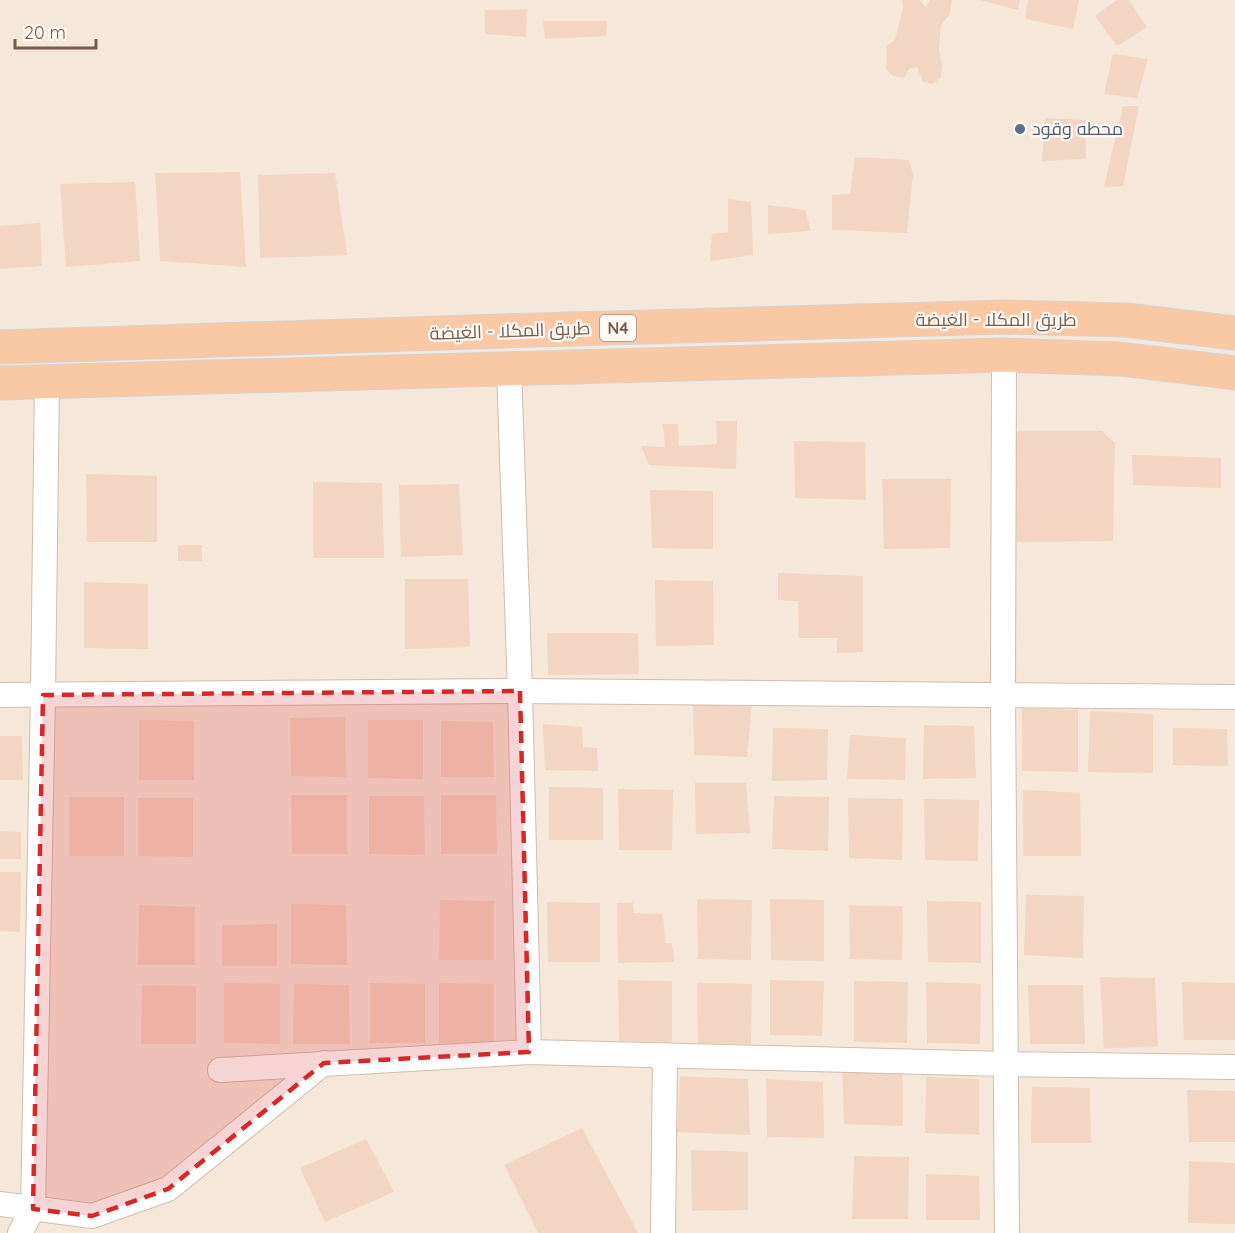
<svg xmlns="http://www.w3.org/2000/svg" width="1235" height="1233" viewBox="0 0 1235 1233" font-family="Quicksand,Cairo,sans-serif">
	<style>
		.residential { fill: #f5e8da }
		.building { fill: #f3d5c3 }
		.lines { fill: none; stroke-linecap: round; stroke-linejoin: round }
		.minor-casing { stroke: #d1beb0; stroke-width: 26 }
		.trunk-casing { stroke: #dad1cd; stroke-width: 35 }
		.minor { stroke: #fff; stroke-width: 24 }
		.trunk { stroke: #f9c8a4; stroke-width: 33 }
		.marked { fill: #d62828; fill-opacity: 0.2; stroke: #d62828; stroke-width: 4.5; stroke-dasharray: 12 8; stroke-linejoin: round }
		.service-dot { fill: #5c6f8a; stroke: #fffaf3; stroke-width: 2 }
		.labels { text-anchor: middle; stroke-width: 4.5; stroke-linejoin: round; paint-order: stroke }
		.shield { fill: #fffaf3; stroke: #a28b7f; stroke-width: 1.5 }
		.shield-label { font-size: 16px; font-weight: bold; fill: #7a5c4d }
		.service-label { font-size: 18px; fill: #4e5e75; stroke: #fffaf3; text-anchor: start }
		.street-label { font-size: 18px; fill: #7a5c4d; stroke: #fffaf3 }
	</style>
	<rect width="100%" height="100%" fill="#fdf6ec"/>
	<rect class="residential" x="0" y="0" width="1235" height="1233"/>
	<g class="building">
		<path d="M 902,0 L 920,0 L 926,7 L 930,0 L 952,0 L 950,14 L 941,25 L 939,49 L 942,65 L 941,77 L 933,84 L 923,82 L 917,67 L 909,69 L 904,78 L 893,76 L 886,69 L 887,46 L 895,40 L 903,8 Z"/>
		<path d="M 980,0 L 1020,0 L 1018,10 Z"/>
		<path d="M 1028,0 L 1079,0 L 1073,29 L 1025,19 Z"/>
		<path d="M 1117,0 L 1129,0 L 1147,27 L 1117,46 L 1095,16 Z"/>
		<path d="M 527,9 L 526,37 L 485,34 L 485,10 Z"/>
		<path d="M 543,21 L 607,21 L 606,36 L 545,39 Z"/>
		<path d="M 1113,54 L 1148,59 L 1137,98 L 1104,94 Z"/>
		<path d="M 1123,106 L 1139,106 L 1123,186 L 1104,187 Z"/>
		<path d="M 1045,118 L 1085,120 L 1086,159 L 1042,161 Z"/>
		<path d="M 855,157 L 909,160 L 913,174 L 907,233 L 832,230 L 832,195 L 850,194 Z"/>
		<path d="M 240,172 L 246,267 L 160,261 L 155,173 Z"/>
		<path d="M 335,173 L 347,255 L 260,258 L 258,175 Z"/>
		<path d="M 135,182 L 140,261 L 66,267 L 60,184 Z"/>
		<path d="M 728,199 L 751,202 L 753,255 L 710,261 L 712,234 L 728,232 Z"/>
		<path d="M 768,205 L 805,210 L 811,231 L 768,234 Z"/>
		<path d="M 40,223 L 42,266 L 0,269 L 0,226 Z"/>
		<path d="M 716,421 L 737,421 L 736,469 L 649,465 L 641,446 L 665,447 L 663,424 L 678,424 L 679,446 L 717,444 Z"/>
		<path d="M 1013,431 L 1102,431 L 1115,443 L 1113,541 L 1017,542 Z"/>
		<path d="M 794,441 L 865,442 L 866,500 L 795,498 Z"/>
		<path d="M 1132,455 L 1221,458 L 1221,488 L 1133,485 Z"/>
		<path d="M 86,474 L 157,476 L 157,542 L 87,542 Z"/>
		<path d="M 882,479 L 951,479 L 950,548 L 884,549 Z"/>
		<path d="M 313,482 L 382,483 L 384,558 L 313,558 Z"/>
		<path d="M 459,484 L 463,555 L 401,557 L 399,485 Z"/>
		<path d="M 650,490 L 713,491 L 713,549 L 652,548 Z"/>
		<rect x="178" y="545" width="24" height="16"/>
		<path d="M 778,573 L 863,576 L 863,652 L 837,653 L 837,638 L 799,638 L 798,601 L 778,600 Z"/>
		<path d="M 405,579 L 468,579 L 470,647 L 405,649 Z"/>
		<path d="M 655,580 L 713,581 L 714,645 L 656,646 Z"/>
		<path d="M 84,582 L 148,584 L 148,649 L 84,648 Z"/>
		<path d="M 547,633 L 638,633 L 639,674 L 548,675 Z"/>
		<path d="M 693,702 L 752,703 L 747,757 L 694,755 Z"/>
		<path d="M 1022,708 L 1078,710 L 1078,772 L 1022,771 Z"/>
		<path d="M 1090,711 L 1153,714 L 1153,773 L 1088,772 Z"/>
		<path d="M 345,717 L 346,777 L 291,776 L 290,718 Z"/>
		<path d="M 139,720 L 194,721 L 194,780 L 139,780 Z"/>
		<path d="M 368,720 L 423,720 L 423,779 L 368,778 Z"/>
		<path d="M 441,721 L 493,722 L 494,777 L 441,777 Z"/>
		<path d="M 543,724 L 582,727 L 583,747 L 597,748 L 598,771 L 545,770 Z"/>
		<path d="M 924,725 L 974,726 L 976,778 L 923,779 Z"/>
		<path d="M 773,728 L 828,729 L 827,780 L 772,781 Z"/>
		<path d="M 1173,728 L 1227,729 L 1228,766 L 1173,765 Z"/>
		<path d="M 850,735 L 906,738 L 905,780 L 847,779 Z"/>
		<path d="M 0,736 L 22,736 L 23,780 L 0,780 Z"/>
		<path d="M 695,783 L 746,783 L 750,833 L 696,834 Z"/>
		<path d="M 549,787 L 603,788 L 603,840 L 549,840 Z"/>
		<path d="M 618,789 L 673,790 L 672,850 L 619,850 Z"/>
		<path d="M 1023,790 L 1080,793 L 1081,856 L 1023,856 Z"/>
		<path d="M 291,795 L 347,795 L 347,854 L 292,854 Z"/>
		<path d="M 441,795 L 496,795 L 497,854 L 441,854 Z"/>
		<path d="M 369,796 L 424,796 L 425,855 L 369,854 Z"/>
		<path d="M 774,796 L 829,797 L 828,851 L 772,849 Z"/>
		<rect x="69" y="797" width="55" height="59"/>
		<path d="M 138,798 L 193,798 L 193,857 L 138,856 Z"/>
		<path d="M 848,798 L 903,799 L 902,860 L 849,858 Z"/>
		<path d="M 924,799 L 979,800 L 978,861 L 925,860 Z"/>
		<path d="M 0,831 L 21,832 L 21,859 L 0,859 Z"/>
		<path d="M 0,872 L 21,872 L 20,932 L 0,931 Z"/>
		<path d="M 1026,895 L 1084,896 L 1083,958 L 1024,955 Z"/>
		<path d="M 697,899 L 752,900 L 751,960 L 698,959 Z"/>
		<path d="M 770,899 L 824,900 L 824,961 L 771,960 Z"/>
		<path d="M 440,900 L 494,901 L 494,960 L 439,960 Z"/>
		<path d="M 927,901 L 981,902 L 981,963 L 928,962 Z"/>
		<path d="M 547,902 L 600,903 L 600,962 L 548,962 Z"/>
		<path d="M 617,903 L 633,903 L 634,913 L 663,914 L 665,943 L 672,944 L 674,962 L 618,963 Z"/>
		<path d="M 291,904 L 346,905 L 347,965 L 291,964 Z"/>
		<path d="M 139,905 L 195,907 L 195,965 L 138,965 Z"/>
		<path d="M 849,905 L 903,906 L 902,960 L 850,959 Z"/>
		<path d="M 277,924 L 277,966 L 222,966 L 222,925 Z"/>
		<path d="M 1100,977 L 1155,978 L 1158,1047 L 1104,1048 Z"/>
		<path d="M 618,980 L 672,981 L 672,1042 L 619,1041 Z"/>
		<path d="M 770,980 L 824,981 L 822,1036 L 770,1035 Z"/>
		<path d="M 854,981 L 908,982 L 907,1043 L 854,1042 Z"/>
		<path d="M 926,982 L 981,984 L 980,1044 L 927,1043 Z"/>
		<path d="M 1182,982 L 1235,983 L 1235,1040 L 1184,1040 Z"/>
		<path d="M 224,983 L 280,984 L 280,1044 L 224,1043 Z"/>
		<path d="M 370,983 L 425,984 L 425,1043 L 370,1043 Z"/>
		<path d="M 439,983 L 494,984 L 494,1043 L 439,1043 Z"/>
		<path d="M 697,983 L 752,984 L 751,1044 L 698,1043 Z"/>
		<path d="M 294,984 L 349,985 L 350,1044 L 293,1044 Z"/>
		<path d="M 142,985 L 196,986 L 196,1044 L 141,1044 Z"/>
		<path d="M 1028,985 L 1083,985 L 1085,1044 L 1030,1044 Z"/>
		<path d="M 842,1069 L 903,1070 L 903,1126 L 844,1124 Z"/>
		<path d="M 680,1076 L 748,1079 L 750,1135 L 677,1132 Z"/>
		<path d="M 926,1077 L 979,1079 L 979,1135 L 925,1133 Z"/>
		<path d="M 766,1079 L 823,1082 L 824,1138 L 767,1137 Z"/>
		<path d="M 1032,1087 L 1090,1088 L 1091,1143 L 1031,1143 Z"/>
		<path d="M 1187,1090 L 1235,1091 L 1235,1142 L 1189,1142 Z"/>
		<path d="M 582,1128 L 638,1233 L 538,1233 L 504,1165 Z"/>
		<path d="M 366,1139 L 394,1192 L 325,1222 L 300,1168 Z"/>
		<path d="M 691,1150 L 748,1152 L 748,1210 L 692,1211 Z"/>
		<path d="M 854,1156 L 909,1157 L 908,1219 L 852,1219 Z"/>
		<path d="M 1189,1161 L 1235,1163 L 1235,1224 L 1188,1223 Z"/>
		<path d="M 926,1174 L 979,1176 L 980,1220 L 926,1220 Z"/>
	</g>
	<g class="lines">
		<defs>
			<g id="minor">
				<path d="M 1004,355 L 1003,695 L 1007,1233"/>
				<path d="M 509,368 L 520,691 L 529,1052"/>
				<path d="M 0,695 L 520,691 L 1235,697"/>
				<path d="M 220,1070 L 529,1052 L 1006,1064 L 1235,1067"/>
				<path d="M 0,1204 L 92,1216 L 168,1189 L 324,1063"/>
				<path d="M 20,1233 L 33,1209 L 43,695 L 47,382"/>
				<path d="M 663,1233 L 665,1055"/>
			</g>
			<g id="trunk">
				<path d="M 0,347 L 502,331 L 1003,317 L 1126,320 L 1235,333"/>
				<path d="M 0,383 L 1004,355 L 1120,359 L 1235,373"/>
			</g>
		</defs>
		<use href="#minor" class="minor-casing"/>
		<use href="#trunk" class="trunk-casing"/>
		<use href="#minor" class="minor"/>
		<use href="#trunk" class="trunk"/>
	</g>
	<path class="marked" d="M 520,691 L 529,1052 L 324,1063 L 168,1189 L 92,1216 L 33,1209 L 43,695 Z"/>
	<circle class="service-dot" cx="1020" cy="129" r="6"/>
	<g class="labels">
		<rect class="shield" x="600" y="315" width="36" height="26" rx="4.5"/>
		<g class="shield-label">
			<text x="618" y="334">N4</text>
		</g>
		<g class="service-label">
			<text x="1032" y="135">محطه وقود</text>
		</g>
		<g class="street-label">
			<text x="996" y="326">طريق المكلا - الغيضة</text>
			<text transform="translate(510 331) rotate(-2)" y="6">طريق المكلا - الغيضة</text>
		</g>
	</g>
	<path d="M15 39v9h81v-9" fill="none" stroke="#7a5c4d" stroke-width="3"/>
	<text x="24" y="39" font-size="18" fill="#7a5c4d" stroke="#fffaf3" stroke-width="4.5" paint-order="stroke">20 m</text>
</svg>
